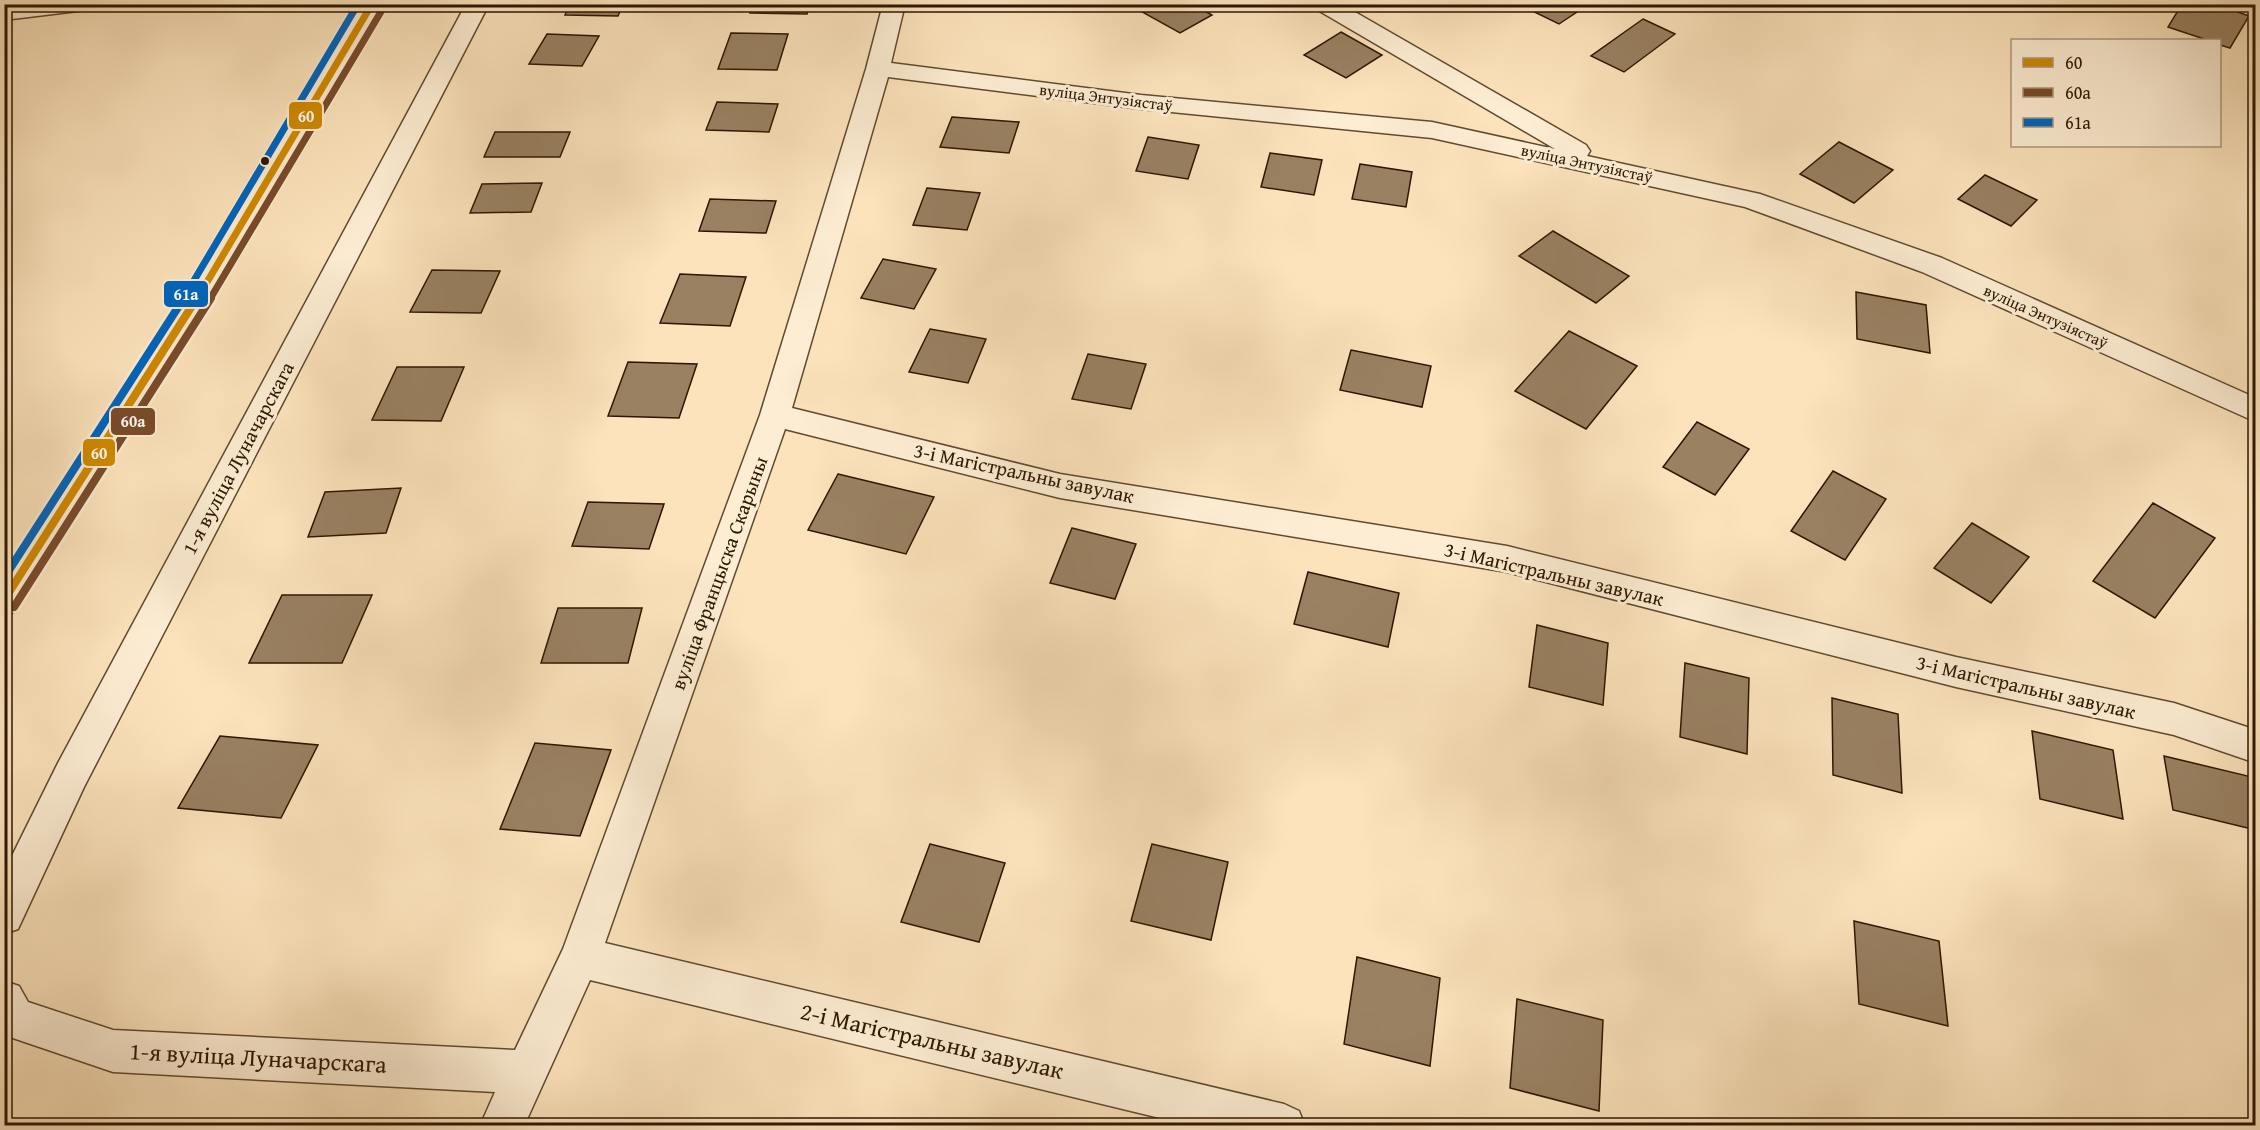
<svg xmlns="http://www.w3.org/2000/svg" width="2260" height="1130" viewBox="0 0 2260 1130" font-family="'Gentium Book Plus',serif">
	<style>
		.building { fill: #998162; stroke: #2d1700; stroke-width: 1.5 }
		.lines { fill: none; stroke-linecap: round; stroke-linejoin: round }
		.street-casing { stroke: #614a2f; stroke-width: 3 }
		.secondary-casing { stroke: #2d1700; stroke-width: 3 }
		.street { fill: #fdedd3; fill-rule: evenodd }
		.secondary { fill: #fdedd3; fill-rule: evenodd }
		.bus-1-far1-casing { stroke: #fdedd3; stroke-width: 10 }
		.bus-1-casing { stroke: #fdedd3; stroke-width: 13 }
		.bus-2-far1-casing { stroke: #fdedd3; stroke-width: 10 }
		.bus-2-casing { stroke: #fdedd3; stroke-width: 13 }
		.bus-3-far1-casing { stroke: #fdedd3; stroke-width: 10 }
		.bus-3-casing { stroke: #fdedd3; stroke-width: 13 }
		.bus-1-far1 { stroke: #cf8900; stroke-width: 7 }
		.bus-1 { stroke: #cf8900; stroke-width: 8 }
		.bus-2-far1 { stroke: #7a4b2a; stroke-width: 7 }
		.bus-2 { stroke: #7a4b2a; stroke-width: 8 }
		.bus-3-far1 { stroke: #0065bd; stroke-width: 7 }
		.bus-3 { stroke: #0065bd; stroke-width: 8 }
		.bus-dot { fill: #2d1700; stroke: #fdedd3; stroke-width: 2 }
		.labels { text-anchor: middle; stroke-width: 6; stroke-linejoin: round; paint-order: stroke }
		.far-street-label { font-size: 16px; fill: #2d1700; stroke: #fdedd3 }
		.street-label { font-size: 20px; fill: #2d1700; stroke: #fdedd3 }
		.near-street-label { font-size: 24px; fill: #2d1700; stroke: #fdedd3 }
		.line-badge { stroke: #fdedd3; stroke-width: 2 }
		.badge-label { font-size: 16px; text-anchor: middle; font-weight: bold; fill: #fff }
	</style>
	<rect width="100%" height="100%" fill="#fce3bc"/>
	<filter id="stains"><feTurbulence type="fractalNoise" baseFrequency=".00333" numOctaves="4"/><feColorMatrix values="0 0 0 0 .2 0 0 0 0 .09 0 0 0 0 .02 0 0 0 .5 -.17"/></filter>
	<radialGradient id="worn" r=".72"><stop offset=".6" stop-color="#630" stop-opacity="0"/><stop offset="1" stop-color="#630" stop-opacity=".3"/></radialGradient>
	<g class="building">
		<path d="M 570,4 L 623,4 L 618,16 L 565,15 Z"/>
		<path d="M 753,4 L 810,4 L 807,14 L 750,13 Z"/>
		<path d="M 1141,4 L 1192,4 L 1212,15 L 1180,33 L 1135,8 Z"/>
		<path d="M 1527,4 L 1583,4 L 1586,6 L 1559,24 L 1524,7 Z"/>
		<path d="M 2182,4 L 2215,4 L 2249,16 L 2230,48 L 2220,45 L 2220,40 L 2207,40 L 2168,27 Z"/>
		<path d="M 1643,19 L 1675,34 L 1624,72 L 1591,56 Z"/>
		<path d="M 1341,32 L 1382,55 L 1346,78 L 1304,55 Z"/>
		<path d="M 731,33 L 788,34 L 777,70 L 718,69 Z"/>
		<path d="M 547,34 L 599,36 L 582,66 L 529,64 Z"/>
		<path d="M 717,102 L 778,104 L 769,132 L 706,130 Z"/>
		<path d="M 952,117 L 1019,122 L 1009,153 L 940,147 Z"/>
		<path d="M 495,132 L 570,132 L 560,157 L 484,157 Z"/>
		<path d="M 1148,137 L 1199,145 L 1188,179 L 1136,171 Z"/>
		<path d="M 1839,142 L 1893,170 L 1854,203 L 1800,174 Z"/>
		<path d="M 1270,153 L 1322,160 L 1314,195 L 1261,187 Z"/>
		<path d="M 1360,164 L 1412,172 L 1406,207 L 1352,199 Z"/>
		<path d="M 1985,175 L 2037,200 L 2011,226 L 1958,199 Z"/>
		<path d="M 542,183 L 531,212 L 470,213 L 482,184 Z"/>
		<path d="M 927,188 L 980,193 L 967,230 L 913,225 Z"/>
		<path d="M 710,199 L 776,201 L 766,233 L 699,231 Z"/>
		<path d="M 1553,231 L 1629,276 L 1596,303 L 1519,256 Z"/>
		<path d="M 883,259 L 936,269 L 914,309 L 861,298 Z"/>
		<path d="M 432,270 L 500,271 L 481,313 L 410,312 Z"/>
		<path d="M 680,274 L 746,277 L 730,326 L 660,323 Z"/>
		<path d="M 1856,292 L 1926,305 L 1930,353 L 1857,339 Z"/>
		<path d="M 930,329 L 986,339 L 968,383 L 909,372 Z"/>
		<path d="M 1569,331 L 1637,366 L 1586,429 L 1515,391 Z"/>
		<path d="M 1351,350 L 1431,366 L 1422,407 L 1340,390 Z"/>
		<path d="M 1088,354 L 1146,364 L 1131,409 L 1072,399 Z"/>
		<path d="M 628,362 L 697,364 L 679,418 L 608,416 Z"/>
		<path d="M 397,367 L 464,367 L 441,421 L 372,420 Z"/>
		<path d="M 1697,422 L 1749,449 L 1715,495 L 1663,467 Z"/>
		<path d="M 1833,471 L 1886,499 L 1845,560 L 1791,531 Z"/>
		<path d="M 838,474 L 934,497 L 906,554 L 808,530 Z"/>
		<path d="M 401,488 L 386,533 L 308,537 L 325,492 Z"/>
		<path d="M 588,502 L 664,504 L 649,549 L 572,546 Z"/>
		<path d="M 2153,503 L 2215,538 L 2155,618 L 2093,581 Z"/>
		<path d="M 1972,523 L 2029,557 L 1991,603 L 1934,568 Z"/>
		<path d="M 1072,528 L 1136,544 L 1115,599 L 1050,583 Z"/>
		<path d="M 1308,572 L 1399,593 L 1388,647 L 1294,624 Z"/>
		<path d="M 282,595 L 372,595 L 342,663 L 249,663 Z"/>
		<path d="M 558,608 L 642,608 L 628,663 L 541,663 Z"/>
		<path d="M 1537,625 L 1608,643 L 1603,705 L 1529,687 Z"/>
		<path d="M 1685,663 L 1749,678 L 1747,754 L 1680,737 Z"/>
		<path d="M 1832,698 L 1898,714 L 1902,793 L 1833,775 Z"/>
		<path d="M 2032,731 L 2113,750 L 2123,819 L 2040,799 Z"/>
		<path d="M 220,736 L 318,745 L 281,818 L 178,808 Z"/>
		<path d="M 535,743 L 611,750 L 580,836 L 500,829 Z"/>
		<path d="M 2164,756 L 2256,778 L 2256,830 L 2173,810 Z"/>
		<path d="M 930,844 L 1005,863 L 979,942 L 901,922 Z"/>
		<path d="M 1152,844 L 1228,862 L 1211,940 L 1131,921 Z"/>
		<path d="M 1854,921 L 1939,941 L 1948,1026 L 1859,1004 Z"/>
		<path d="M 1357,957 L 1440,978 L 1430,1066 L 1344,1044 Z"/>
		<path d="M 1517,999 L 1603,1020 L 1599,1111 L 1510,1088 Z"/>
	</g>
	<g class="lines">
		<defs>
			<g id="street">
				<path d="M 18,4 L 89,4 L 86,9 L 78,11 L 4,20 L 4,6 Z"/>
				<path d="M 466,4 L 489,4 L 84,787 L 18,929 L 4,934 L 4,872 L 58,763 Z"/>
				<path d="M 883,4 L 905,4 L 891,63 L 1141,95 L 1432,122 L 1555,149 L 1316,9 L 1313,4 L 1341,4 L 1586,145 L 1590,151 L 1587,156 L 1760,194 L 1942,258 L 2256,398 L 2256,422 L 1922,272 L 1745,207 L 1432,138 L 1141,109 L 888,77 L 792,408 L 1060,474 L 1507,546 L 1956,657 L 2174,703 L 2256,730 L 2256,763 L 2174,735 L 1956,687 L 1507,572 L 1060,498 L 785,429 L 605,943 L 1284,1104 L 1299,1111 L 1305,1126 L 1193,1126 L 590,980 L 524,1126 L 480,1126 L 495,1092 L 113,1072 L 4,1035 L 4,981 L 19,986 L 28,1002 L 113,1030 L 515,1050 L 563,949 L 760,415 L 866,69 Z"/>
			</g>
			<path id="secondary" d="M 360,4 L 383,4 L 193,329 L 16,611 L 4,615 L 4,572 L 173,315 Z"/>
		</defs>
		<use href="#street" class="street-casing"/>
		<use href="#secondary" class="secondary-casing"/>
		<use href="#street" class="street"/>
		<use href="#secondary" class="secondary"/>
		<defs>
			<path id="bus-1-far1" d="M 197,299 L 372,4"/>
			<path id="bus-1" d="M 4,600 L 197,298"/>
			<path id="bus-2-far1" d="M 210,299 L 382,10"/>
			<path id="bus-2" d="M 14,607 L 211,298"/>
			<path id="bus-3-far1" d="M 183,299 L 358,4"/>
			<path id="bus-3" d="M 4,578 L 184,298"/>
		</defs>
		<use href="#bus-1-far1" class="bus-1-far1-casing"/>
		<use href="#bus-1" class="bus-1-casing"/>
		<use href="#bus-2-far1" class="bus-2-far1-casing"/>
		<use href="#bus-2" class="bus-2-casing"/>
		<use href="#bus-3-far1" class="bus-3-far1-casing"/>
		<use href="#bus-3" class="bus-3-casing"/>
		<use href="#bus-1-far1" class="bus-1-far1"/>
		<use href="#bus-1" class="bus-1"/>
		<use href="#bus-2-far1" class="bus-2-far1"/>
		<use href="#bus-2" class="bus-2"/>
		<use href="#bus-3-far1" class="bus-3-far1"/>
		<use href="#bus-3" class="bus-3"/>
	</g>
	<circle class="bus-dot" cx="265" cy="161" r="5"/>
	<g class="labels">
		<g class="far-street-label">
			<text transform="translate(1106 97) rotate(7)" y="6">вуліца Энтузіястаў</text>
			<text transform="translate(1587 163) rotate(12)" y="6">вуліца Энтузіястаў</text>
			<text transform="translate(2046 316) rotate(24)" y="6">вуліца Энтузіястаў</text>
		</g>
		<g class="street-label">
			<text transform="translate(238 458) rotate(-62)" y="7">1-я вуліца Луначарскага</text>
			<text transform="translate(1024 473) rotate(12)" y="7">3-і Магістральны завулак</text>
			<text transform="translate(719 573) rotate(-70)" y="7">вуліца Францыска Скарыны</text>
			<text transform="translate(1554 574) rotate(13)" y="7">3-і Магістральны завулак</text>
			<text transform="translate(2026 687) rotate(13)" y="7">3-і Магістральны завулак</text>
		</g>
		<g class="near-street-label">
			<text transform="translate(932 1041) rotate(13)" y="8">2-і Магістральны завулак</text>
			<text transform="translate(258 1058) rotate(3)" y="8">1-я вуліца Луначарскага</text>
		</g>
	</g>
	<g class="line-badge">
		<rect x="288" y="101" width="35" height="29" rx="6" fill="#cf8900"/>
		<rect x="163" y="280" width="46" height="28" rx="6" fill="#0065bd"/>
		<rect x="110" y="407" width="46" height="29" rx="6" fill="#7a4b2a"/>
		<rect x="82" y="438" width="34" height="29" rx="6" fill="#cf8900"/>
	</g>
	<g class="badge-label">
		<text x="306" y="122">60</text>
		<text x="186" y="300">61а</text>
		<text x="133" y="427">60а</text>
		<text x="99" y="459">60</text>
	</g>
	<rect width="2260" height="1130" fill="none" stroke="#fce3bc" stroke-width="24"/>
	<rect x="6" y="6" width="2248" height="1118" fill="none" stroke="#2d1700" stroke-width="3"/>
	<rect x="12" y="12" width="2236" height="1106" fill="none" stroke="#2d1700" stroke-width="1.5"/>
	<rect x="2011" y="39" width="210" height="108" fill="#fdedd3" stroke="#aa977f" stroke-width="1.5"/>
	<rect x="2023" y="58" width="30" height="9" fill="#cf8900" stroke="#aa977f" stroke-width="1.5"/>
	<text x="2065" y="69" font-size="18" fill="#2d1700">60</text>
	<rect x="2023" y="88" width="30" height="9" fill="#7a4b2a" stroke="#aa977f" stroke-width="1.5"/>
	<text x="2065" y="99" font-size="18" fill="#2d1700">60а</text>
	<rect x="2023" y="118" width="30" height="9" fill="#0065bd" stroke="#aa977f" stroke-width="1.5"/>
	<text x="2065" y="129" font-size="18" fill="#2d1700">61а</text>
	<rect width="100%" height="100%" filter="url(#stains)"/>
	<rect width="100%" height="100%" fill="url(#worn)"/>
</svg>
